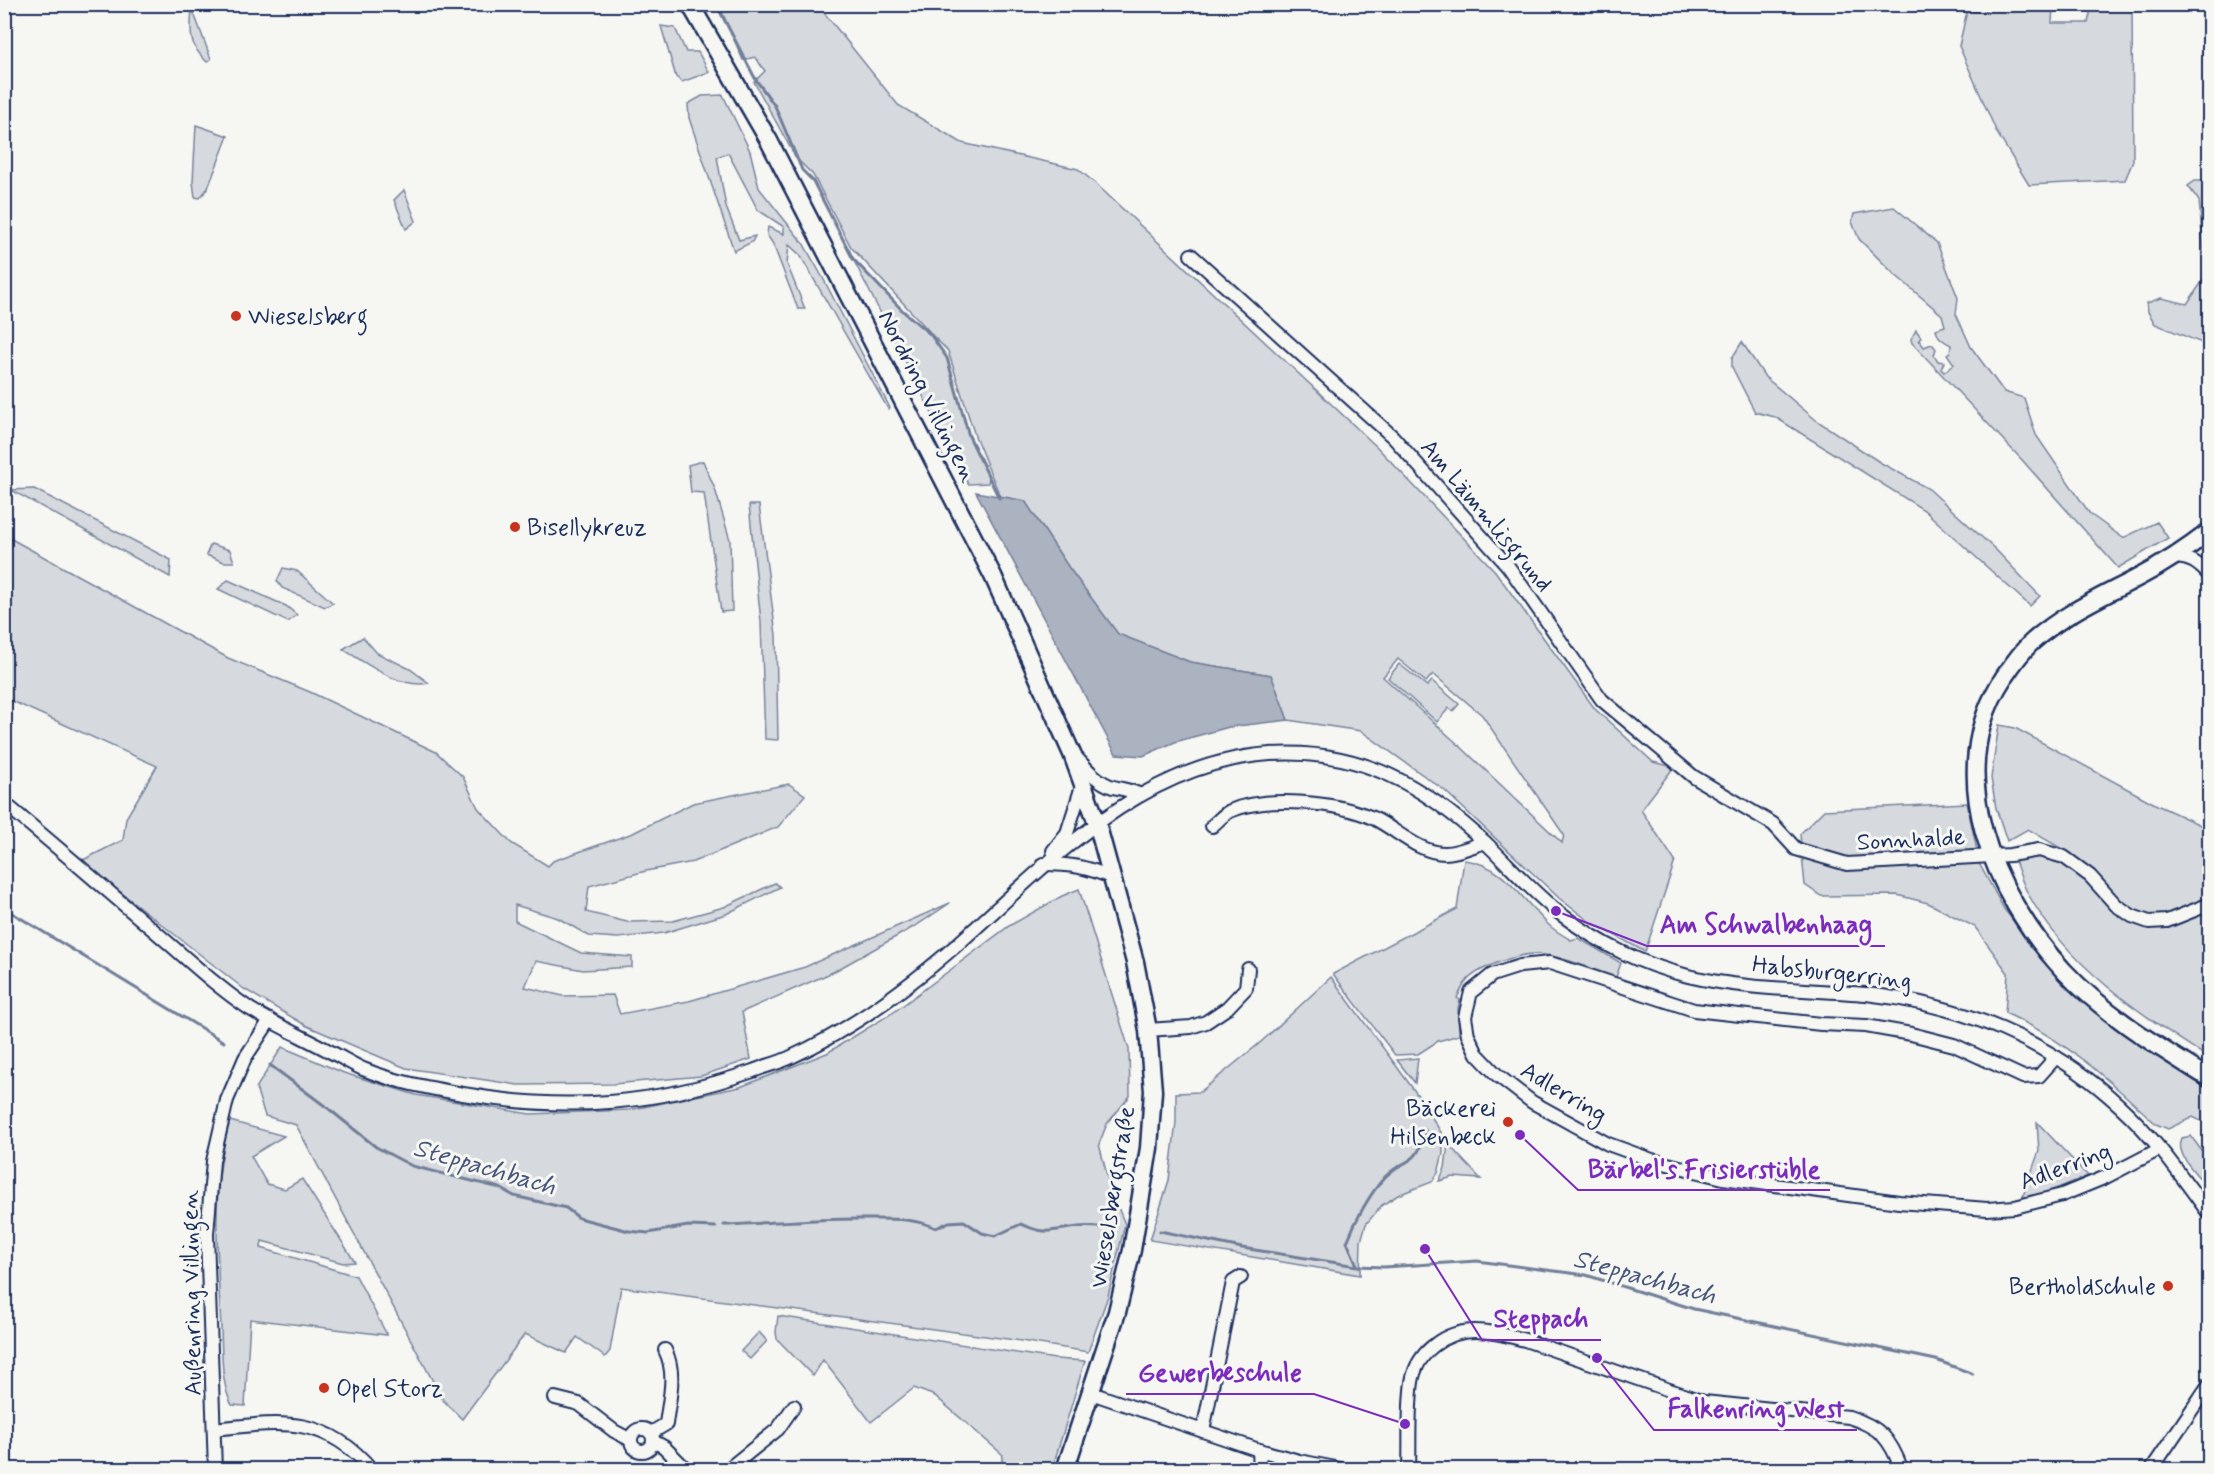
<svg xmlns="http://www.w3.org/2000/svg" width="2214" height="1474" viewBox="0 0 2214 1474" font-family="Mynerve,sans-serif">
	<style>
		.green { fill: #d6d9dd; stroke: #78849e; stroke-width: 1.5; fill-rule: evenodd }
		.water { fill: #abb2c0; stroke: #717e99; stroke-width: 1.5 }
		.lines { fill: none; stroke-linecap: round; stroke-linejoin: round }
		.stream { stroke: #717e99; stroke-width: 3 }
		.minor-casing { stroke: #1b2f5e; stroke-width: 16 }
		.major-casing { stroke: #1b2f5e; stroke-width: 21 }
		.minor { stroke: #f6f6f2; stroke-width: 12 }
		.major { stroke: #f6f6f2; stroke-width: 16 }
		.poi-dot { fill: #c8321e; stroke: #f6f6f2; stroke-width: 2 }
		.labels { text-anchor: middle; stroke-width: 6; stroke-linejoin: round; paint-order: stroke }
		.poi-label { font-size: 24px; fill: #1b2f5e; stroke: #f6f6f2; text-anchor: start }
		.street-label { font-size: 24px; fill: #1b2f5e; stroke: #f6f6f2 }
		.water-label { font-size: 26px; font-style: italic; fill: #46567b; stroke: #f6f6f2 }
		.leader { fill: none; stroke: #7b2cbf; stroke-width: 2 }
		.callout-dot { fill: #7b2cbf; stroke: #f6f6f2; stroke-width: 2 }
		.callout-label { font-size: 26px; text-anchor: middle; font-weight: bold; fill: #7b2cbf; stroke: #f6f6f2; stroke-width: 6; stroke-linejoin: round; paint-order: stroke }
	</style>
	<rect width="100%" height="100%" fill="#f6f6f2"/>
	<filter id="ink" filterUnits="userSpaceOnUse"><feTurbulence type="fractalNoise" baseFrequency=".0167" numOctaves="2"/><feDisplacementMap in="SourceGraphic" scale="12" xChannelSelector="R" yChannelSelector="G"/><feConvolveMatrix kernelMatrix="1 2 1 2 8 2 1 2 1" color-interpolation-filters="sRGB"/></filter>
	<g filter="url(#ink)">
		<g class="green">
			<path d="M 719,5 L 818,5 L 898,105 L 962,143 L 1078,169 L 1096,184 L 1377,447 L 1495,571 L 1595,709 L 1653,762 L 1674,767 L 1641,810 L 1675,861 L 1645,952 L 1589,921 L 1560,899 L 1444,790 L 1361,731 L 1288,720 L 1271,675 L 1190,662 L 1118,634 L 1069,568 L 1025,501 L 1000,496 L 975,436 L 948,351 L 930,333 L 947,358 L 969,436 L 989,477 L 988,483 L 968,484 L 852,257 L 903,311 L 930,332 L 851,247 L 813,175 L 796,158 L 754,82 L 765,71 L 755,57 L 743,60 ZM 1398,659 L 1426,682 L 1433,674 L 1482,715 L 1564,835 L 1562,843 L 1460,746 L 1383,677 Z"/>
			<path d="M 1999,5 L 2053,5 L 2052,23 L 2088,23 L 2092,5 L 2132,5 L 2133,161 L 2125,180 L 2029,185 L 1997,133 L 1959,46 L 1967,11 L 1982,12 Z"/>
			<path d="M 192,8 L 211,59 L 207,62 C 188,44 190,33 192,8 Z"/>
			<path d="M 661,26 L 675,28 L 686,52 L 698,52 L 709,72 L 682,82 L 676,77 Z"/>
			<path d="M 723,95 L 750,151 L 759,188 L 803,243 L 823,278 L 890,408 L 888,409 L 800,255 L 789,245 L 787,264 L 805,309 L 798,309 L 773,244 L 767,235 L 768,227 L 784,234 L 784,227 L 758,210 L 728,153 L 717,157 L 726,207 L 739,240 L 755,236 L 752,242 L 734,251 L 689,118 L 688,104 L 702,96 Z"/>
			<path d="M 196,125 L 228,136 L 208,188 L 200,198 L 195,197 L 193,182 Z"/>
			<path d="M 2195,181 L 2209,181 L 2209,346 L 2155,324 L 2148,312 L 2147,303 L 2161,298 L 2187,304 L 2206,276 L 2199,201 L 2188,186 Z"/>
			<path d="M 404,190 L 416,221 L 406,229 L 394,200 Z"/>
			<path d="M 1894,207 L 1937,243 L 1958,298 L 1956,314 L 1971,347 L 2004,392 L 2024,398 L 2036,435 L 2090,514 L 2123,538 L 2157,522 L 2168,538 L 2118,568 L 2023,461 L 1912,343 L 1911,339 L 1916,330 L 1921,337 L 1919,340 L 1924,347 L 1932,344 L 1936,349 L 1934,355 L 1938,361 L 1944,362 L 1941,369 L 1944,372 L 1954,364 L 1947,354 L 1950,352 L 1951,345 C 1944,341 1937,338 1936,329 L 1945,326 L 1942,315 L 1893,273 L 1859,239 L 1852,222 L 1854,214 Z"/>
			<path d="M 1742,342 L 1765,377 L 1816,420 L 1881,463 L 1929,489 L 1997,551 L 2040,596 L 2030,606 L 1924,510 L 1775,417 L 1755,412 L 1732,367 L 1732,358 Z"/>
			<path d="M 703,461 L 715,489 L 730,540 L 732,611 L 721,612 L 704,493 L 691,492 L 688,465 Z"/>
			<path d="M 34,489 L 171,560 L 170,577 L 11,490 Z"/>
			<path d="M 749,505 L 759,505 L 776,635 L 778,740 L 765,739 L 761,622 Z"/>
			<path d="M 4,535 L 228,658 L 310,692 L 436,752 L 463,777 L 478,808 L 511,843 L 548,866 L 553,861 L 633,833 L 693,803 L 789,784 L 805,795 L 778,827 L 693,862 L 646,871 L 589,886 L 586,912 L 627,922 L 673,921 L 724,907 L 775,883 L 780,887 L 726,914 L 664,933 L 618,938 L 589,936 L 558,918 L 515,905 L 515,921 L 581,953 L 632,957 L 632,967 L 583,970 L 536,961 L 525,987 L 563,996 L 613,995 L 620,1014 L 689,1001 L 805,967 L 950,903 L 917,925 L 833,972 L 742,1012 L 751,1059 L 701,1076 L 613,1084 L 518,1085 L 406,1068 L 307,1026 L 244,989 L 81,861 L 123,840 L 126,818 L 157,766 L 5,698 Z"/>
			<path d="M 211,544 L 230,550 L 234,562 L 224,562 L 206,555 Z"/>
			<path d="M 283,568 L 297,571 L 333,603 L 325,607 L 282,588 L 277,581 Z"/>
			<path d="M 228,580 L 286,606 L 297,615 L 288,622 L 218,589 Z"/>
			<path d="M 363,637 L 377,653 L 410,669 L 429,683 C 400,689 367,664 343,649 Z"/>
			<path d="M 1399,664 L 1427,686 L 1432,681 L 1459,704 L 1453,711 L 1449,708 L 1437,722 L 1388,678 Z"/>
			<path d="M 1999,725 L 2015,728 L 2157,805 L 2209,829 L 2209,1058 C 2140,1014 2067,966 2027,892 C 2022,882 2018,869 2014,858 L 2038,854 L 2060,859 L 2064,850 L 2028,829 L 2007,841 L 1996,808 L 1991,778 Z"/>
			<path d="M 1967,803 L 1980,865 L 2004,909 L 2046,962 L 2101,1012 L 2209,1084 L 2209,1125 L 2193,1117 L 2168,1129 L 2156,1124 C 2109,1080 2065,1039 2005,1013 L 2008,973 L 1975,927 L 1928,903 L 1897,895 L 1821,896 L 1805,885 L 1800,834 L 1824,810 Z"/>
			<path d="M 1464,860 C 1505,864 1523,902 1551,927 C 1557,932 1564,936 1571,940 L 1578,938 L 1621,963 L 1616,977 C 1591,969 1562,955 1535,954 C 1517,954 1476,968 1466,982 C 1462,986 1460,993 1457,998 L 1460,1000 L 1458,1008 L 1459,1035 L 1438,1041 L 1418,1054 L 1395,1055 L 1333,974 L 1457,909 Z"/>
			<path d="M 1079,889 L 1129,1049 L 1130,1096 L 1107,1124 L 1099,1144 L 1111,1191 L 1125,1224 L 1108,1296 L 1088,1352 L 1015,1340 L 621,1287 L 610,1351 L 605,1357 L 577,1337 L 566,1353 L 525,1334 L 462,1419 L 443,1400 L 296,1125 L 265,1116 L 256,1088 L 282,1047 L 344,1073 L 416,1095 L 530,1114 L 629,1110 L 740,1087 L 827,1053 L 894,1012 L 1009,926 L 1062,896 Z"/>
			<path d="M 1331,977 L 1422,1101 L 1442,1134 L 1443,1153 L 1438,1173 L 1432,1182 L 1398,1195 L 1382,1205 L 1366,1224 L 1361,1241 L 1360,1275 L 1150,1240 L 1169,1180 L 1176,1122 L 1176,1093 L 1200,1092 L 1261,1042 Z"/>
			<path d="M 1418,1058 L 1415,1083 L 1397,1060 Z"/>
			<path d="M 230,1121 L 284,1136 L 251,1156 L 267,1184 L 285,1189 L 302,1179 L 355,1262 L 343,1263 L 262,1241 L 261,1248 L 356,1276 L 387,1335 L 250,1319 L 245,1406 L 232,1405 C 221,1386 222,1351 221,1328 C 218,1261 210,1187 230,1121 Z"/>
			<path d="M 2037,1122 L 2088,1176 L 2045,1193 L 2022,1199 L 2039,1151 Z"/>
			<path d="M 2191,1136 L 2209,1161 L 2209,1189 C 2199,1176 2174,1155 2182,1138 Z"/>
			<path d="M 1448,1144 L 1481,1179 L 1453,1177 L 1439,1181 L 1445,1168 Z"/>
			<path d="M 778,1316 L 1055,1359 L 1085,1361 L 1052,1469 L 1000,1469 L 1003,1455 L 935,1396 L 914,1388 L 871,1422 L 823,1360 L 813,1376 L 777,1339 L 776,1332 Z"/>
			<path d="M 759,1332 L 767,1341 L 750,1359 L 741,1351 Z"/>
		</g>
		<path class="water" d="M 976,492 L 1025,501 L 1069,568 L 1118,634 L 1190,662 L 1271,675 L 1288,720 L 1229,727 L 1175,742 L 1143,756 L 1116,754 Z"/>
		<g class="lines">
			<g class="stream">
				<path d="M 716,4 L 756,80 L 775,106 L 802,170 L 813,181 L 853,259 L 903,311 L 930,334 L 947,358 L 969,436 L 999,498"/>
				<path d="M 4,908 L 224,1042"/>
				<path d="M 270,1065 L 329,1109 L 376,1147 L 412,1166 L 500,1188 L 514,1196 L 566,1208 L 579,1218 L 629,1231 L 648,1233 L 688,1226 L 716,1227"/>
				<path d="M 724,1225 C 772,1223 820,1218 868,1219 C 892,1219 914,1218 936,1228 L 949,1222 L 964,1221 L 982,1233 L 995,1236 L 1021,1224 C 1047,1236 1052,1230 1078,1227 C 1090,1225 1104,1228 1116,1228"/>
				<path d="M 1160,1231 L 1242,1248 L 1357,1266 L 1384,1267 L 1477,1261 L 1586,1275 L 1694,1309 L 1936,1360 L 1973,1374"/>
				<path d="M 1357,1265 L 1347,1242 C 1355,1221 1370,1193 1385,1177 C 1406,1155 1417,1170 1425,1130"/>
			</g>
			<defs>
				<g id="minor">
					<path d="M 1191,255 L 1393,437 L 1508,566 L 1602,700 L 1694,777 L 1773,824 L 1796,849 L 1847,864 L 2010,855 L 2039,850 L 2064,857 L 2090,876 L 2116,905 L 2132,916 L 2149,922 L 2167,921 L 2210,904"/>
					<path d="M 2210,549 L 2210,576"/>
					<path d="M 2175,557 C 2191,558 2198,563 2209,575"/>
					<path d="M 1075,756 C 1086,768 1097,782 1113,787 C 1123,789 1131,790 1141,795"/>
					<path d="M 4,803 C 54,844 102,886 151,928 C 183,955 215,986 250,1009 C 276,1025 303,1037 329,1051 C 341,1057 352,1064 363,1069 C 395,1082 429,1088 463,1094 C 565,1112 655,1105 753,1071 C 765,1066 778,1063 789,1058 C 849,1031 910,986 959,943 C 1050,862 1140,763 1270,754 C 1360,748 1424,785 1488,845 C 1512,868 1535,895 1562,915 C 1602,945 1640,964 1688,976 C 1746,990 1808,989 1866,994 C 1960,1004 2051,1041 2120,1106 C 2155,1138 2182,1177 2210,1215"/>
					<path d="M 1212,826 C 1218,821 1224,814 1230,811 C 1268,795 1338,802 1375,819 C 1397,830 1419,853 1445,853 C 1458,853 1472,846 1485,842"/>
					<path d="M 1053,851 L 1067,833 L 1083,783"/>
					<path d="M 1043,864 C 1071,864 1087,867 1113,878"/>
					<path d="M 1148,1030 L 1191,1027 L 1206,1022 L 1227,1008 L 1246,988 L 1248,969"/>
					<path d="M 2056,1057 L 2039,1076 L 2023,1077 L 1954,1045 L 1911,1034 L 1866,1026 L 1821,1024 L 1694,1010 L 1550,963 L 1520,966 L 1492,975 L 1471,992 L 1465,1017 L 1468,1035 L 1477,1054 L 1497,1075 L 1532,1102 L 1608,1144 L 1652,1160 L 1723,1178 L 1899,1202 L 1987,1209 L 2015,1207 L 2062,1195 L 2106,1177 L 2160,1149"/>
					<path d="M 1091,1393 L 1259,1450 L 1299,1461 L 1346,1470"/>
					<path d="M 555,1398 L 579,1404 L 614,1431 L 631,1440"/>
					<path d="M 214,1429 C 279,1422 325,1414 372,1470"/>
					<circle cx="642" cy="1440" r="11"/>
					<path d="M 1203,1431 L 1233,1282 L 1241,1277"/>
					<path d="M 651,1433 L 666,1424 C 669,1399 677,1374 665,1350"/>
					<path d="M 653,1441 L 664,1447 L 687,1470"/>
					<path d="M 1259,1450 L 1260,1470"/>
					<path d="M 215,1470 L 207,1234 L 213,1161 L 227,1100 L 245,1058 L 270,1020"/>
					<path d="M 727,1470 L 778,1429 L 794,1406"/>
					<path d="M 1409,1470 C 1410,1441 1408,1410 1412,1382 C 1417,1351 1446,1331 1475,1331 C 1492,1331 1509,1336 1525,1340 L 1704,1402 L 1849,1417 C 1880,1427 1890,1438 1902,1470"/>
					<path d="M 2151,1470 L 2210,1383"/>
				</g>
				<g id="major">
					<path d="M 690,4 L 768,139 L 993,576 L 1072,754 L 1097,823 L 1135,962 L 1148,1030 L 1153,1091 L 1149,1148 L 1132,1250 L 1117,1312 L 1065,1470"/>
					<path d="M 2210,531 C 2188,548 2166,563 2141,576 C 2104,596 2064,613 2032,642 C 2021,652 2012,665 2004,677 C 1941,773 1993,894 2064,971 C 2105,1015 2159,1047 2210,1079"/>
				</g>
			</defs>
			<use href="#minor" class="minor-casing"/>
			<use href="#major" class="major-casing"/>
			<use href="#minor" class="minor"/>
			<use href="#major" class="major"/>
		</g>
	</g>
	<g class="poi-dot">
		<circle cx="236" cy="316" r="6"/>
		<circle cx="515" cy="527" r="6"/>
		<circle cx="1508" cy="1122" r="6"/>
		<circle cx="2168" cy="1286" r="6"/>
		<circle cx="324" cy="1388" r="6"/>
	</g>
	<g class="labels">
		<g class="poi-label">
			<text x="248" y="324">Wieselsberg</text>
			<text x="527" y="535">Bisellykreuz</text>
			<text x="1496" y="1116" text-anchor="end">Bäckerei<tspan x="1496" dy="28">Hilsenbeck</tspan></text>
			<text x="2156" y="1294" text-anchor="end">Bertholdschule</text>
			<text x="336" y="1396">Opel Storz</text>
		</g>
		<g class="street-label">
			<text transform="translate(928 396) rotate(63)" y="8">Nordring Villingen</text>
			<text transform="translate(1487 515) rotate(50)" y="8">Am Lämmlisgrund</text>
			<text transform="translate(1911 839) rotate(-3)" y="8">Sonnhalde</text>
			<text transform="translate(1832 972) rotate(6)" y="8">Habsburgerring</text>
			<text transform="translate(1564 1092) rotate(31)" y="8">Adlerring</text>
			<text transform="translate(2065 1166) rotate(-20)" y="8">Adlerring</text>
			<text transform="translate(1112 1197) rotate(-81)" y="8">Wieselsbergstraße</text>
			<text transform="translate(191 1293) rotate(-91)" y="8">Außenring Villingen</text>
		</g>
		<g class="water-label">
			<text transform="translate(485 1166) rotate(16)" y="9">Steppachbach</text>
			<text transform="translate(1645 1276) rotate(15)" y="9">Steppachbach</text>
		</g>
	</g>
	<path class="leader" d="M1556 911L1647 946H1885M1520 1135L1578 1190H1830M1425 1249L1482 1340H1601M1405 1424L1314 1394H1126M1597 1358L1654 1430H1857"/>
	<g class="callout-dot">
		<circle cx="1556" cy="911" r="6"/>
		<circle cx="1520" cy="1135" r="6"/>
		<circle cx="1425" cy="1249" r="6"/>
		<circle cx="1405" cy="1424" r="6"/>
		<circle cx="1597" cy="1358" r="6"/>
	</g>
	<g class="callout-label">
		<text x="1766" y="933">Am Schwalbenhaag</text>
		<text x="1704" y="1178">Bärbel's Frisierstüble</text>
		<text x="1541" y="1327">Steppach</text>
		<text x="1220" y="1381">Gewerbeschule</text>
		<text x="1756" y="1417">Falkenring West</text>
	</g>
	<rect width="2214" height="1474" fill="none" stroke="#f6f6f2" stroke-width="24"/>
	<rect x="12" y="12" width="2190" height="1450" fill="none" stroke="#1b2f5e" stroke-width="2" filter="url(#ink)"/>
</svg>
